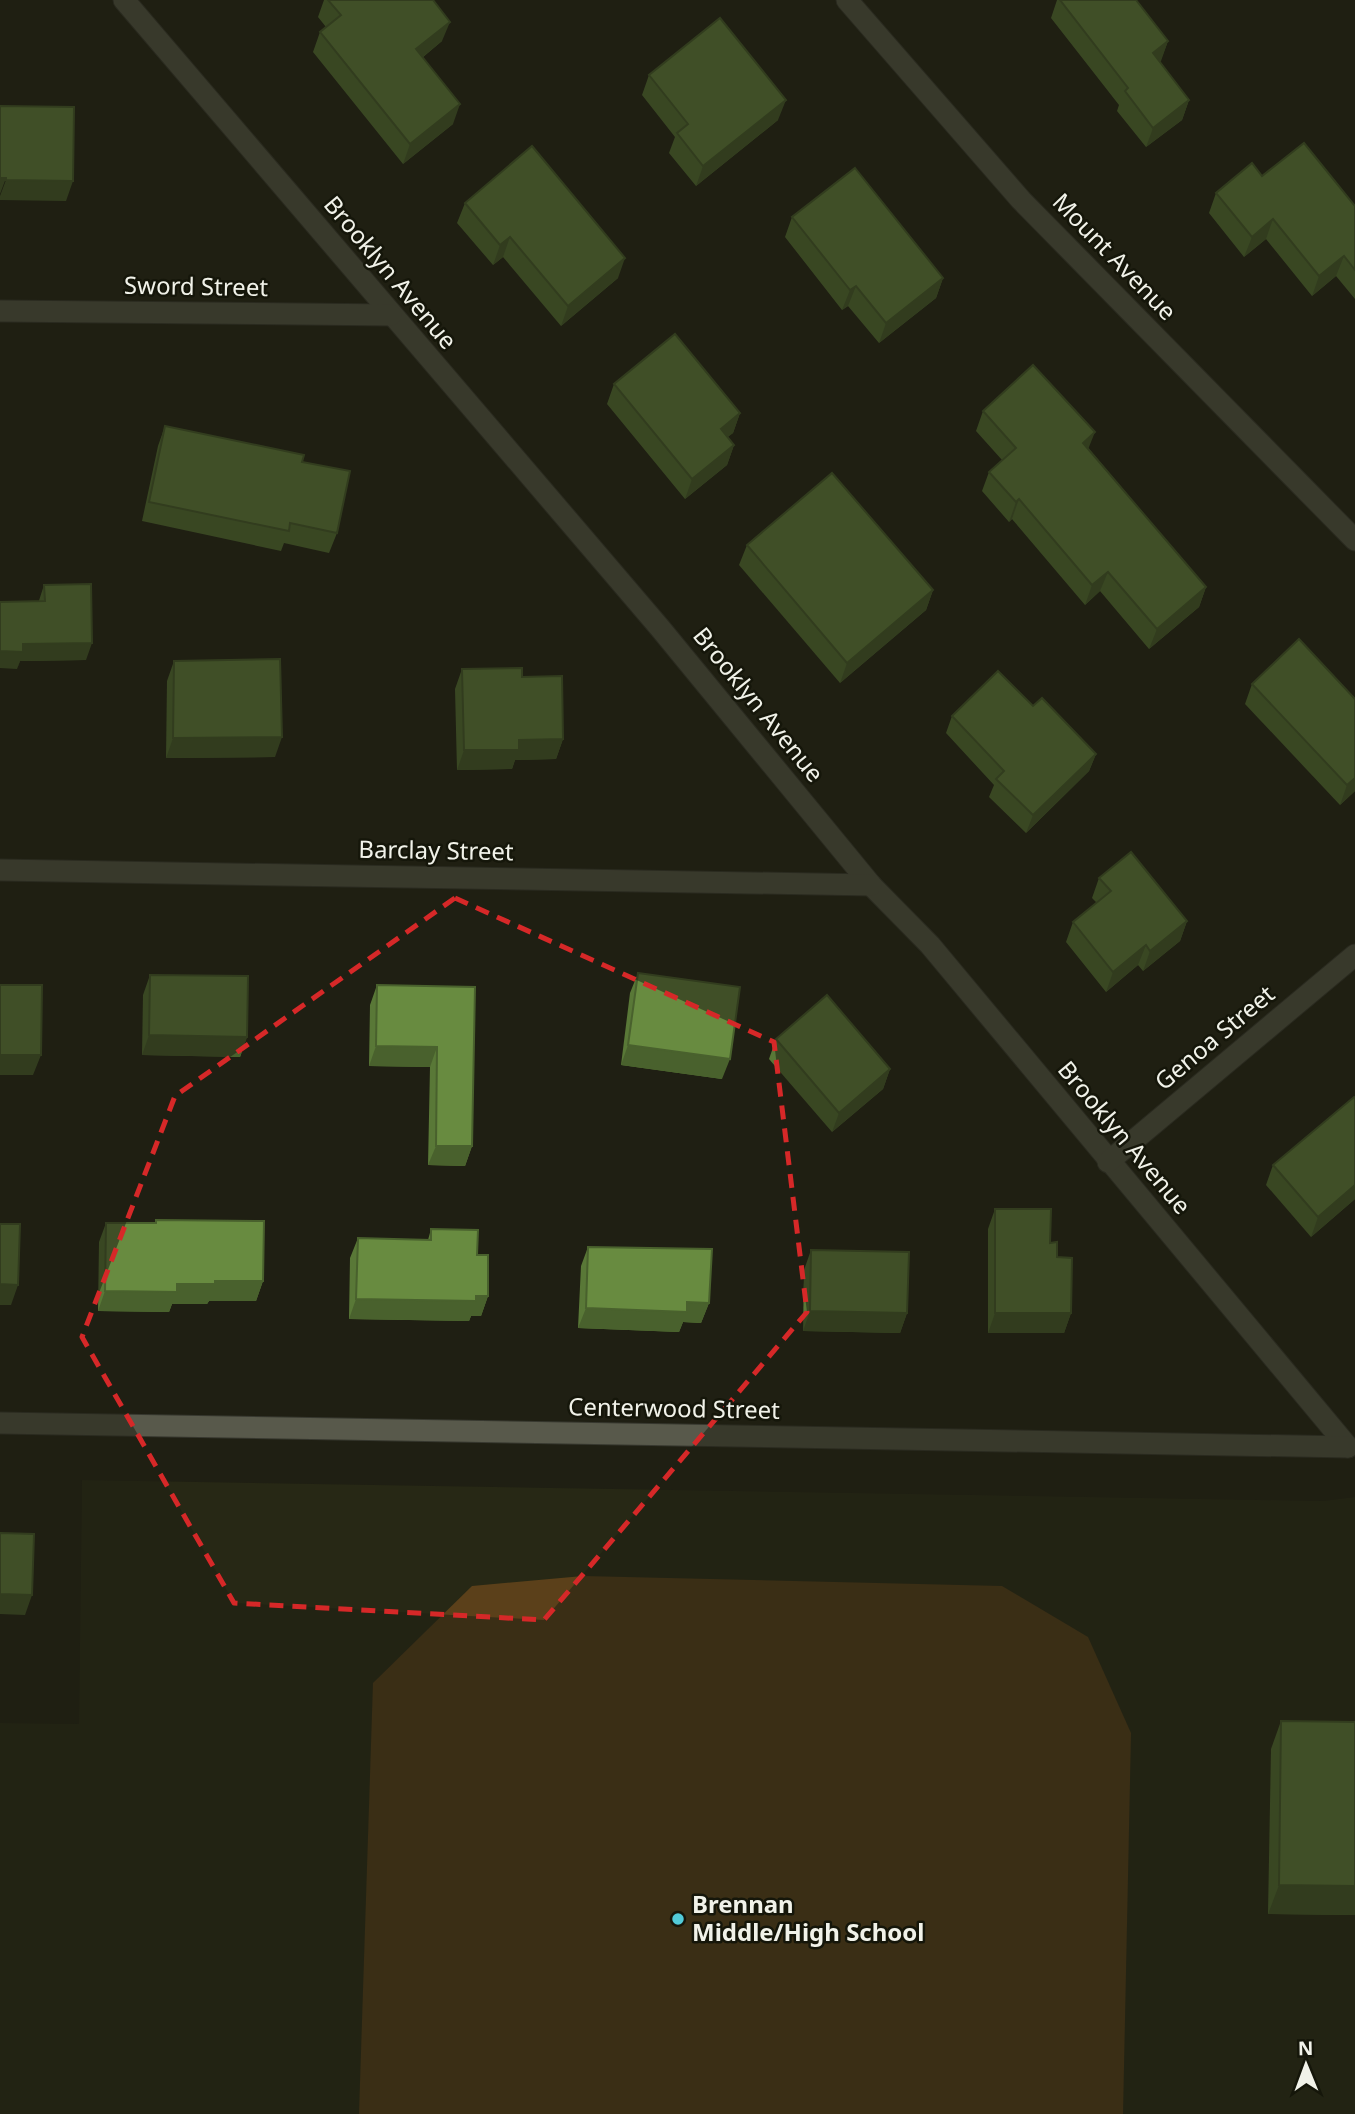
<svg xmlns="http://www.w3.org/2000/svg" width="1355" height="2114" viewBox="0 0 1355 2114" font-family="'Noto Sans',sans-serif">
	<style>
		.built { fill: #272815 }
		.green { fill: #5b401a }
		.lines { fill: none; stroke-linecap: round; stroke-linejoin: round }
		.minor-casing { stroke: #37382f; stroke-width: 23 }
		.minor { stroke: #58594b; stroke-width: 21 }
		.wall { fill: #597837 }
		.shaded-wall { fill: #49612d }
		.building { fill: #688b40; stroke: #49612d; stroke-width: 2 }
		.marked { fill: none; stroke: #d62828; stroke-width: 5; stroke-dasharray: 14 9; stroke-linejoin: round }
		.poi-dot { fill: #52cbd8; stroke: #15160a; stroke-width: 2.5 }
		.labels { text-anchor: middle; stroke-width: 5; stroke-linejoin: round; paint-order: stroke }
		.street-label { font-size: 24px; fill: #f1f2e9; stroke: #15160a }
		.poi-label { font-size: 24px; font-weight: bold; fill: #f1f2e9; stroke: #15160a; text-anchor: start }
	</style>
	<rect width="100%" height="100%" fill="#1f1f13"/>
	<path class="built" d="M 82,1480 L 1323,1501 L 1355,1497 L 1355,2114 L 0,2114 L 0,1723 L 79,1724 Z"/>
	<path class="green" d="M 583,1576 L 1002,1586 L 1088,1637 L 1131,1733 L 1123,2114 L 359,2114 L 373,1683 L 472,1586 Z"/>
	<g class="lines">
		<defs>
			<g id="minor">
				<path d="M 124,0 L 660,628 L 871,885 L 930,945 L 1348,1447"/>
				<path d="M 847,0 L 1021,200 L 1355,540"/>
				<path d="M 0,311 L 391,315"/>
				<path d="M 0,870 L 871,885"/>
				<path d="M 1108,1162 L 1355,955"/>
				<path d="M 0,1423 L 1348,1447"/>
			</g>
		</defs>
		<use href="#minor" class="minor-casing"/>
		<use href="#minor" class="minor"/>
	</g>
	<g class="wall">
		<path d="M 324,0 L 433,0 L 442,41 L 422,58 L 453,124 L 403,164 L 313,52 L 320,32 L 326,27 L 318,17 Z"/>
		<path d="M 1057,0 L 1136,0 L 1168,41 L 1160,62 L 1189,100 L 1182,120 L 1146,147 L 1117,111 L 1119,105 L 1051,18 Z"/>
		<path d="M 649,75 L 778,120 L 696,186 L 669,153 L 675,137 L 642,95 Z"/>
		<path d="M 1262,176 L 1355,206 L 1355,299 L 1336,276 L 1312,296 L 1266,239 L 1244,257 L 1209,213 L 1216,193 Z"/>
		<path d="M 465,203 L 618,278 L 561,326 L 503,257 L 493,265 L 457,223 Z"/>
		<path d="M 792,217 L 943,278 L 936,298 L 879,343 L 848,306 L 842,310 L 785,237 Z"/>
		<path d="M 614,384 L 740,413 L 733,433 L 727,437 L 734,445 L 727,465 L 685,499 L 607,404 Z"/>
		<path d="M 983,411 L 1089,449 L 1206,587 L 1199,607 L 1149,649 L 1100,591 L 1085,605 L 1012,519 L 1009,522 L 982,491 L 989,472 L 1002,460 L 976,431 Z"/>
		<path d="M 165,426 L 302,462 L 337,533 L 329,553 L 284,543 L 281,551 L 142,521 L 158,446 Z"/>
		<path d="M 747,545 L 933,590 L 926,610 L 840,683 L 739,565 Z"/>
		<path d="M 44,585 L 86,660 L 20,661 L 17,669 Z"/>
		<path d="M 174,661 L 275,757 L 166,758 L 167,681 Z"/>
		<path d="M 462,669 L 522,677 L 563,739 L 556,759 L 515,760 L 512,769 L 457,770 L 455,689 Z"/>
		<path d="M 1252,684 L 1355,699 L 1355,791 L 1340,805 L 1245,704 Z"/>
		<path d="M 1033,706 L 1096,754 L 1089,771 L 1026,833 L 989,797 L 994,785 L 946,733 L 952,716 Z"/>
		<path d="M 1099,878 L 1187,921 L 1180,941 L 1143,971 L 1138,965 L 1106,992 L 1066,942 L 1073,922 L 1097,903 L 1092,898 Z"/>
		<path d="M 638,973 L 722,1079 L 621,1065 L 630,993 Z"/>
		<path d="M 150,975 L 247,1037 L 240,1057 L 142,1055 L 143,995 Z"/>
		<path d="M 377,985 L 475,987 L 472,1146 L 465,1166 L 428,1165 L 430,1067 L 369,1066 L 370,1005 Z"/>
		<path d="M 776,1039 L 890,1069 L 883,1089 L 832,1132 L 769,1059 Z"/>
		<path d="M 1355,1098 L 1355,1199 L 1311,1237 L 1266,1185 L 1273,1165 Z"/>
		<path d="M 995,1209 L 1050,1243 L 1057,1257 L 1071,1313 L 1064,1333 L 988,1333 L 988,1229 Z"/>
		<path d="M 156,1220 L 263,1281 L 256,1301 L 209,1301 L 207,1304 L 172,1304 L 169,1312 L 98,1311 L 99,1242 L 106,1223 L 155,1223 Z"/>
		<path d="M 431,1229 L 477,1255 L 488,1296 L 481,1316 L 471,1316 L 469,1321 L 349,1319 L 350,1258 L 358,1238 L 428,1240 Z"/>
		<path d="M 588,1247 L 709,1303 L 701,1323 L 683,1322 L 679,1332 L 578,1328 L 581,1266 Z"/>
		<path d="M 811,1250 L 907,1313 L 900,1333 L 803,1331 L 804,1270 Z"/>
		<path d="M 1281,1721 L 1355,1722 L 1355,1915 L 1268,1914 L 1271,1749 Z"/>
	</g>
	<g class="shaded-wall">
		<path d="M 450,22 L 442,41 L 408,69 L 416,49 Z"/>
		<path d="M 1168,41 L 1161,61 L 1146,73 L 1153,53 Z"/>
		<path d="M 786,100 L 778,120 L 696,186 L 703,166 Z"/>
		<path d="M 1189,100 L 1182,120 L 1146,147 L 1153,128 Z"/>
		<path d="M 460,104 L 453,124 L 403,164 L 410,144 Z"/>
		<path d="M 0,178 L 6,178 L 0,194 Z"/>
		<path d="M 6,180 L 73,181 L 66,201 L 0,200 L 0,196 Z"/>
		<path d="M 1273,219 L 1266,239 L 1244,257 L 1252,237 Z"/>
		<path d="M 510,237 L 503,257 L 493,265 L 500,245 Z"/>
		<path d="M 1344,256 L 1336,276 L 1312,296 L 1319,276 Z"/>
		<path d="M 625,258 L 618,278 L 561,326 L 568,306 Z"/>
		<path d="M 943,278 L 936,298 L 879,343 L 886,323 Z"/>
		<path d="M 856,286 L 848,306 L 842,310 L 850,290 Z"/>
		<path d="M 740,413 L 733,433 L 713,449 L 721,429 Z"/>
		<path d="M 1095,432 L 1087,452 L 1083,443 Z"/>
		<path d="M 734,445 L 727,465 L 685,499 L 692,479 Z"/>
		<path d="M 1019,499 L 1012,519 L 1009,522 L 1016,502 Z"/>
		<path d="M 1108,572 L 1100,591 L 1085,605 L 1092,585 Z"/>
		<path d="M 1206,587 L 1199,607 L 1149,649 L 1157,629 Z"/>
		<path d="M 933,590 L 926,610 L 840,683 L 847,663 Z"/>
		<path d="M 92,643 L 86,660 L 20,661 L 17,669 L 0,668 L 0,651 L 23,644 Z"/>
		<path d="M 282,737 L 275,757 L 166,758 L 173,738 Z"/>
		<path d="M 563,739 L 556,759 L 515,760 L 512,769 L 457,770 L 464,750 L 519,740 Z"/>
		<path d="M 1096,754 L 1089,771 L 1026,833 L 1033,815 Z"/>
		<path d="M 1355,778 L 1355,791 L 1340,805 L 1347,785 Z"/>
		<path d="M 1187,921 L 1180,941 L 1143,971 L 1150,951 Z"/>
		<path d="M 1146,945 L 1138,965 L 1106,992 L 1113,972 Z"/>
		<path d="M 149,1035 L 247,1037 L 240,1057 L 142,1055 Z"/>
		<path d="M 628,1045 L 730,1059 L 722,1079 L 621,1065 Z"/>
		<path d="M 376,1046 L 437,1047 L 430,1067 L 369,1066 Z"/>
		<path d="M 0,1055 L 41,1055 L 33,1075 L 0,1075 Z"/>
		<path d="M 890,1069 L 883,1089 L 832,1132 L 839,1113 Z"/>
		<path d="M 436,1146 L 472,1146 L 465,1166 L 428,1165 Z"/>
		<path d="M 1355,1185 L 1355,1199 L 1311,1237 L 1318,1217 Z"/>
		<path d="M 215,1281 L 263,1281 L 256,1301 L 209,1301 L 207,1304 L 172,1304 L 169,1312 L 98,1311 L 105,1291 Z"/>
		<path d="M 0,1284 L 18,1285 L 11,1305 L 0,1305 Z"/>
		<path d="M 476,1296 L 488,1296 L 481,1316 L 471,1316 L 469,1321 L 349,1319 L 356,1299 Z"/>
		<path d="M 687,1302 L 709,1303 L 701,1323 L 683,1322 L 679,1332 L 578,1328 L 586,1308 Z"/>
		<path d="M 810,1311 L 907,1313 L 900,1333 L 803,1331 Z"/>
		<path d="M 995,1313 L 1071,1313 L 1064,1333 L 988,1333 Z"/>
		<path d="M 0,1594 L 32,1595 L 25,1615 L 0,1614 Z"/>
		<path d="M 1279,1885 L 1355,1886 L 1355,1915 L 1268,1914 Z"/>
	</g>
	<g class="building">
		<path d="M 328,0 L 433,0 L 450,22 L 416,49 L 460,104 L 410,144 L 320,32 L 341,15 Z"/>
		<path d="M 1060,0 L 1136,0 L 1168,41 L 1153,53 L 1189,100 L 1153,128 L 1125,91 L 1128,88 Z"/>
		<path d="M 720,18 L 786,100 L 703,166 L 677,133 L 688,124 L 649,75 Z"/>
		<path d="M 0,106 L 74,107 L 73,181 L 6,180 L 6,178 L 0,178 Z"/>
		<path d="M 1304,143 L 1355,206 L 1355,270 L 1344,256 L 1319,276 L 1273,219 L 1252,237 L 1216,193 L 1252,163 L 1262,176 Z"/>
		<path d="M 532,146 L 625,258 L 568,306 L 510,237 L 500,245 L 465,203 Z"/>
		<path d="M 855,168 L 943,278 L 886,323 L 856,286 L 850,290 L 792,217 Z"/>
		<path d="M 675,334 L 740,413 L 721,429 L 734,445 L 692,479 L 614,384 Z"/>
		<path d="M 1033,365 L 1095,432 L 1083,443 L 1206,587 L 1157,629 L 1108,572 L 1092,585 L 1019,499 L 1016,502 L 989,472 L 1016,448 L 983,411 Z"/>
		<path d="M 165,426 L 304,455 L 302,462 L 350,471 L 337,533 L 290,523 L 289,531 L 149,502 Z"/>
		<path d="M 832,473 L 933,590 L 847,663 L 747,545 Z"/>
		<path d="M 91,584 L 92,643 L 23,644 L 23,652 L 0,651 L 0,602 L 45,601 L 44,585 Z"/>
		<path d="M 1299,639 L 1355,699 L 1355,778 L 1347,785 L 1252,684 Z"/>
		<path d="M 280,659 L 282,737 L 173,738 L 174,661 Z"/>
		<path d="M 522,668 L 522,677 L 562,676 L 563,739 L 519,740 L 519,750 L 464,750 L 462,669 Z"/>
		<path d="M 998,671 L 1033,706 L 1042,698 L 1096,754 L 1033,815 L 996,779 L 1004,771 L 952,716 Z"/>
		<path d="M 1131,852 L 1187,921 L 1150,951 L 1146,945 L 1113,972 L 1073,922 L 1111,891 L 1099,878 Z"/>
		<path d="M 638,973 L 740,987 L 730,1059 L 628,1045 Z"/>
		<path d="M 150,975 L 248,976 L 247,1037 L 149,1035 Z"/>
		<path d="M 0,985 L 42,985 L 41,1055 L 0,1055 Z"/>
		<path d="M 377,985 L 475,987 L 472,1146 L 436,1146 L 437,1047 L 376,1046 Z"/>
		<path d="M 827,995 L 890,1069 L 839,1113 L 776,1039 Z"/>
		<path d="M 1354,1097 L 1355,1098 L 1355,1185 L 1318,1217 L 1273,1165 Z"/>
		<path d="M 995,1209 L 1051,1209 L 1050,1243 L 1057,1242 L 1057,1257 L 1072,1258 L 1071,1313 L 995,1313 Z"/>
		<path d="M 156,1220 L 264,1221 L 263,1281 L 215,1281 L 215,1284 L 177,1284 L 177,1292 L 105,1291 L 106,1223 L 156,1223 Z"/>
		<path d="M 0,1224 L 20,1224 L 18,1285 L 0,1284 Z"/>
		<path d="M 431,1229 L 478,1230 L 477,1255 L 488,1255 L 488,1296 L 476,1296 L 476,1301 L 356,1299 L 358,1238 L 431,1240 Z"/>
		<path d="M 588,1247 L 712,1249 L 709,1303 L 687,1302 L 687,1312 L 586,1308 Z"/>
		<path d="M 811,1250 L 909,1252 L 907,1313 L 810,1311 Z"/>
		<path d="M 0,1533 L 34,1534 L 32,1595 L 0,1594 Z"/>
		<path d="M 1281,1721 L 1355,1722 L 1355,1886 L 1279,1885 Z"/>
	</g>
	<path d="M0 0H1355V2114H0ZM 455,898 L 774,1042 L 807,1312 L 544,1620 L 234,1603 L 82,1337 L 175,1096 Z" fill="#1f1f13" fill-opacity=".55" fill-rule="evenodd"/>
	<path class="marked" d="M 455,898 L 774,1042 L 807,1312 L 544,1620 L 234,1603 L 82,1337 L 175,1096 Z"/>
	<circle class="poi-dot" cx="678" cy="1919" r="7"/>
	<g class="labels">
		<g class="street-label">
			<text transform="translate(1114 257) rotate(46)" y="8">Mount Avenue</text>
			<text transform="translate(390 273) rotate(50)" y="8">Brooklyn Avenue</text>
			<text transform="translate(196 287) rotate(1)" y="8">Sword Street</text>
			<text transform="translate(758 705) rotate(51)" y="8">Brooklyn Avenue</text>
			<text transform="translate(436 851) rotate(1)" y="8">Barclay Street</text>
			<text transform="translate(1215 1038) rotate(-40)" y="8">Genoa Street</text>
			<text transform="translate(1124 1138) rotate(50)" y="8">Brooklyn Avenue</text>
			<text transform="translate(674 1409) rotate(1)" y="8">Centerwood Street</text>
		</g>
		<g class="poi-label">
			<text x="692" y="1913">Brennan<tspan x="692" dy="28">Middle/High School</tspan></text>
		</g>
	</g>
	<g transform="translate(1306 2065) rotate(359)" stroke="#15160a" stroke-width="5" paint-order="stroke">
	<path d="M0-5L12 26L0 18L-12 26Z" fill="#f1f2e9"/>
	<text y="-10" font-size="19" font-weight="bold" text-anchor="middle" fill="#f1f2e9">N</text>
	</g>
</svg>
